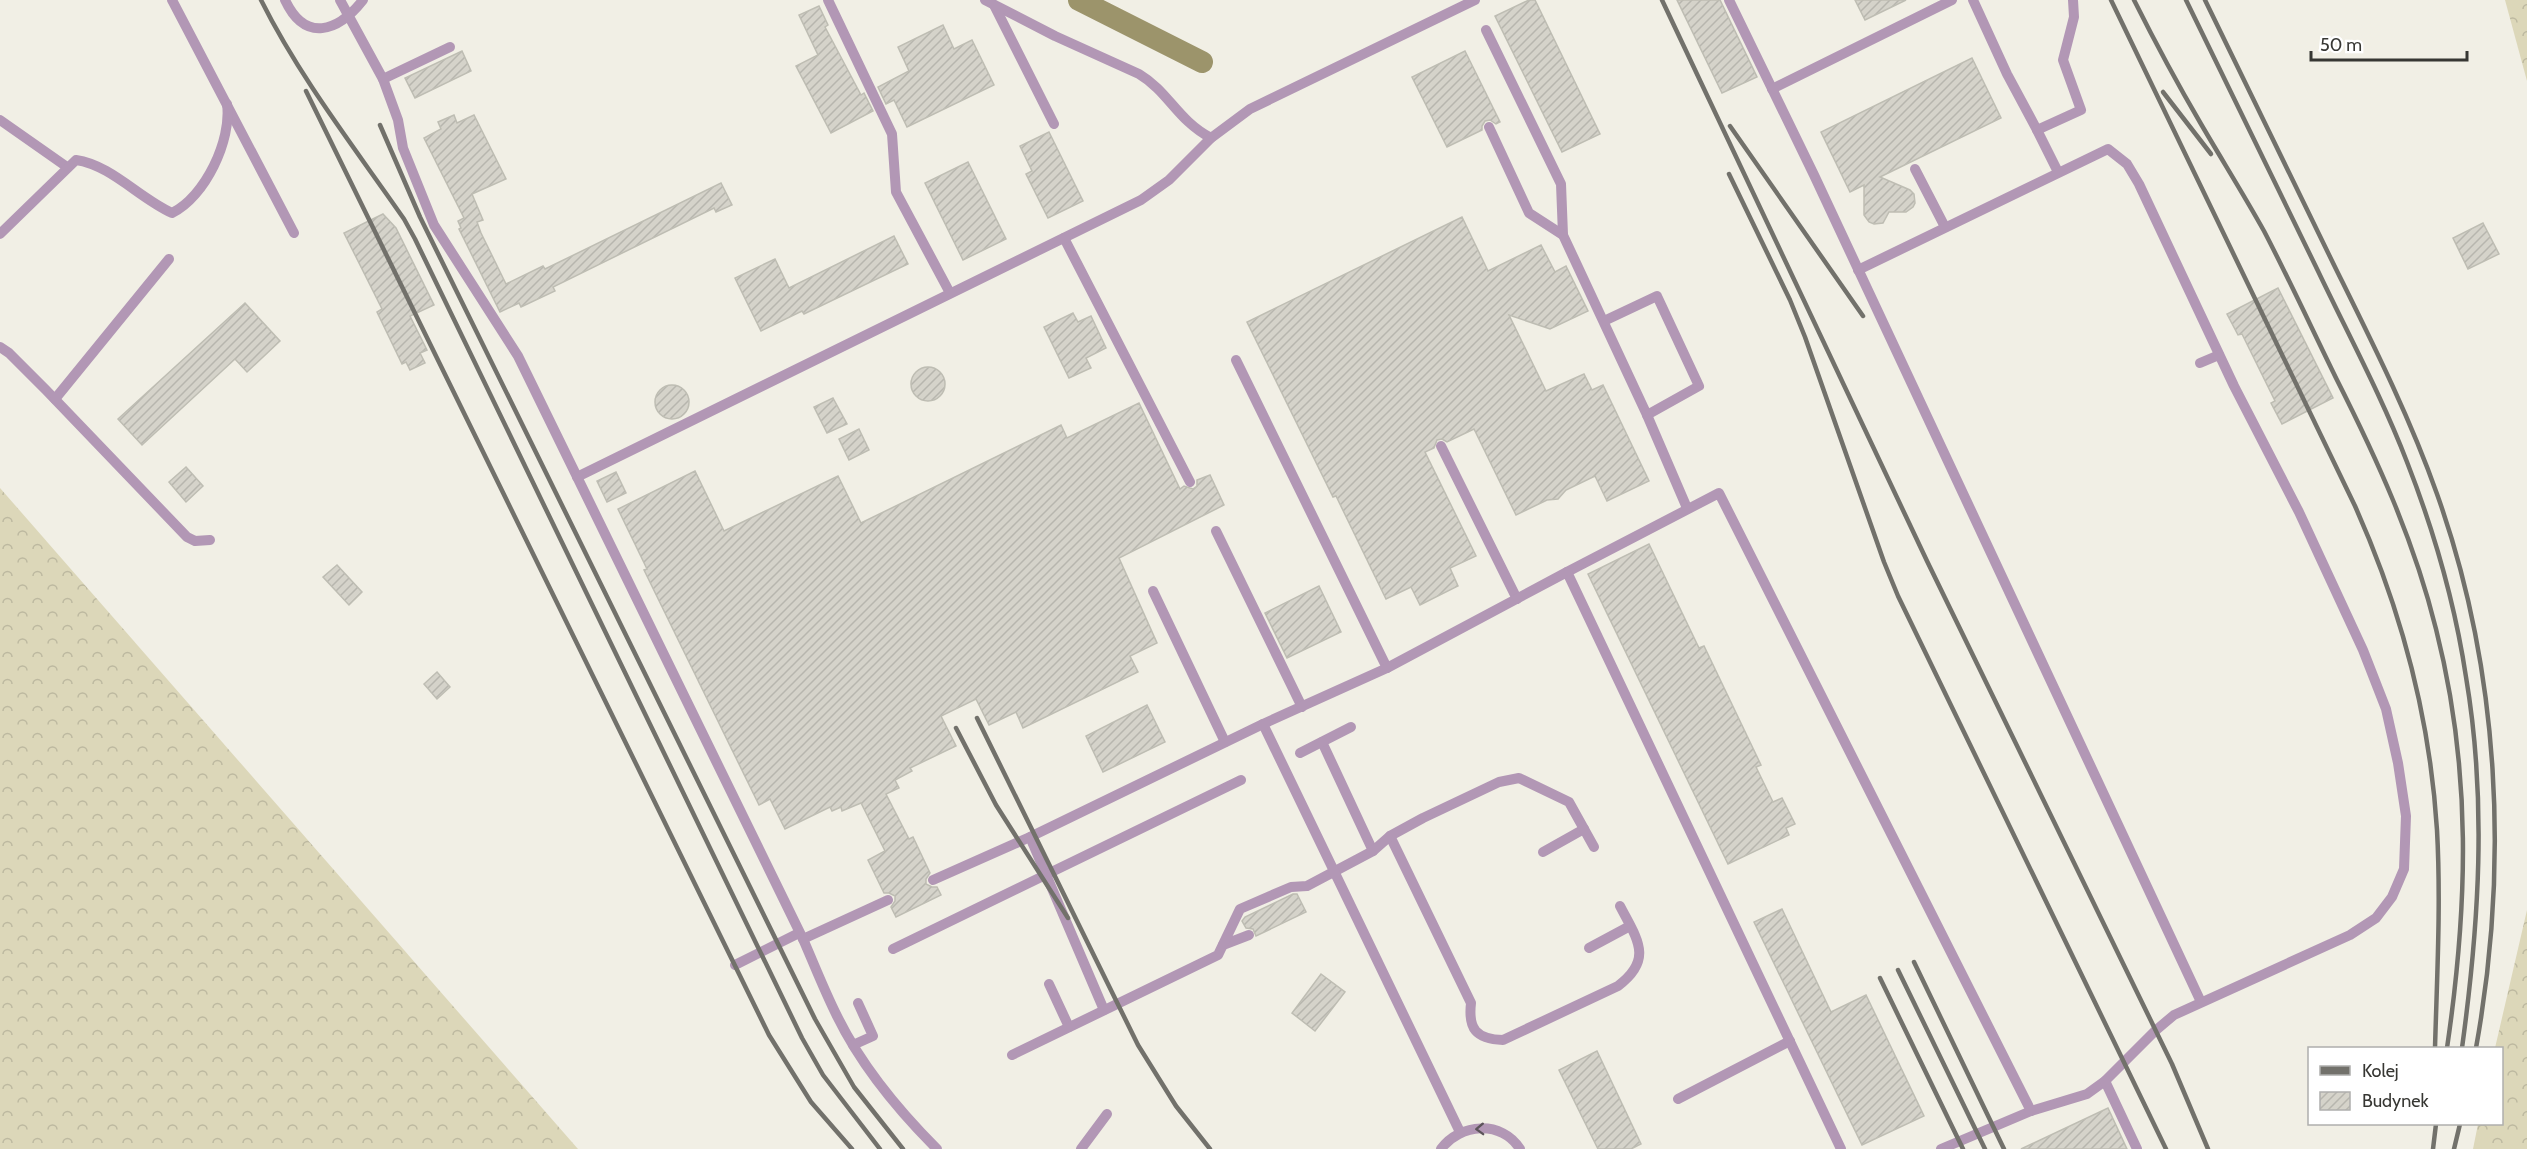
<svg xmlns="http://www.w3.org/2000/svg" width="2527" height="1149" viewBox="0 0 2527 1149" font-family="Cabin,sans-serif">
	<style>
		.forest { fill: url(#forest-crowns) }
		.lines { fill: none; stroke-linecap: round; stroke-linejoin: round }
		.canal { stroke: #9c946b; stroke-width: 22 }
		.building { fill: url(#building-hatch); stroke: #bebdb3; stroke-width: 1.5 }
		.lane { stroke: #b297b5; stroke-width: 10 }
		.rail { stroke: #72716b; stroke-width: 4.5 }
		.oneway { stroke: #5c545a }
	</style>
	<defs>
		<pattern id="forest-crowns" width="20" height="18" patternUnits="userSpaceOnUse" patternTransform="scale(1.5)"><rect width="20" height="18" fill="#dcd7b9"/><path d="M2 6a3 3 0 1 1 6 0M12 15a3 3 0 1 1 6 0" fill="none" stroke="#bdb9a0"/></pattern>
		<pattern id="building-hatch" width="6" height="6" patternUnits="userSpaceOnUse" patternTransform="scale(1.5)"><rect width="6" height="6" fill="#d5d3ca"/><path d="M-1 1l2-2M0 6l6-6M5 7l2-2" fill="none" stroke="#b7b6ae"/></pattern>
	</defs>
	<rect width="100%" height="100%" fill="#f1efe5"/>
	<g class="forest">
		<path d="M 2505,0 L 2527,0 L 2527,81 Z"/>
		<path d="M 0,488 L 578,1149 L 0,1149 Z"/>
		<path d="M 2527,910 L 2527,1149 L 2473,1149 L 2478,1124 L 2502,1124 L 2502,1048 L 2495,1048 Z"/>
	</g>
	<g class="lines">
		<path class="canal" d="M 1079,0 L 1202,62"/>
	</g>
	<g class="building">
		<path d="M 1529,0 L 1535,0 L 1600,134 L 1562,152 L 1495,16 Z"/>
		<path d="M 1677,0 L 1720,0 L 1757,77 L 1722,93 Z"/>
		<path d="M 1855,0 L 1906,0 L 1865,20 Z"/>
		<path d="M 819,6 L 828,25 L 825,27 L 861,95 L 864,93 L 873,111 L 831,133 L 796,66 L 818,55 L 799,15 Z"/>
		<path d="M 943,25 L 954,49 L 972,40 L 994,85 L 907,127 L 894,100 L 886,104 L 878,87 L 909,71 L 898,47 Z"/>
		<path d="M 462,51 L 471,71 L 415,98 L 405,78 Z"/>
		<path d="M 1465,51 L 1500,122 L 1496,124 L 1490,120 L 1485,121 L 1482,126 L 1482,130 L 1447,147 L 1412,77 Z"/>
		<path d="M 1972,58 L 2001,118 L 1880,177 L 1910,190 L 1914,194 L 1915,203 L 1913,207 L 1906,212 L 1889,212 L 1883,223 L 1874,224 L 1869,222 L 1864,215 L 1864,185 L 1850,192 L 1821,132 Z"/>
		<path d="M 454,115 L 457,123 L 474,115 L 506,179 L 472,194 L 483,220 L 477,222 L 481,233 L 506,284 L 543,266 L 545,269 L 721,183 L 732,205 L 716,212 L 714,208 L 553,287 L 555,291 L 521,307 L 519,303 L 500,312 L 459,229 L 461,228 L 458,221 L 464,218 L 424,138 L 441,129 L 438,122 Z"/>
		<path d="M 1049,132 L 1083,201 L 1048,218 L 1026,174 L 1032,171 L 1020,146 Z"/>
		<path d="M 968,162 L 1006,239 L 963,260 L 925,183 Z"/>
		<path d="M 383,214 L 396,228 L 434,305 L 410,316 L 427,350 L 420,353 L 425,363 L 410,370 L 406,362 L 402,364 L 377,312 L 382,309 L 344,233 Z"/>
		<path d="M 1462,217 L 1488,271 L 1541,245 L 1555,272 L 1566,266 L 1588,311 L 1550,329 L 1509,315 L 1546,391 L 1584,374 L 1592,390 L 1603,385 L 1649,481 L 1607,501 L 1595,476 L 1566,490 L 1558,499 L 1547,500 L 1516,515 L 1474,429 L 1447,442 L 1442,439 L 1437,440 L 1434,448 L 1425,452 L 1476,556 L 1450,568 L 1458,586 L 1420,605 L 1411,587 L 1386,599 L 1336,496 L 1333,497 L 1247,322 Z"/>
		<path d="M 2483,223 L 2499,254 L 2468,269 L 2453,238 Z"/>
		<path d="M 894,236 L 908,264 L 804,314 L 802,311 L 761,331 L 735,278 L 775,259 L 789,288 Z"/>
		<path d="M 2278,288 L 2333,398 L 2282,424 L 2271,403 L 2275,401 L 2242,334 L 2238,335 L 2227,314 Z"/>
		<path d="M 245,303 L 280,341 L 247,372 L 235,359 L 142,445 L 118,419 Z"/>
		<path d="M 1073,313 L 1078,322 L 1091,316 L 1106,348 L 1086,358 L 1091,368 L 1069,378 L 1044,327 Z"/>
		<circle cx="928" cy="384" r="17"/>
		<circle cx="672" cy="402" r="17"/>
		<path d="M 833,398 L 847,424 L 827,433 L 814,407 Z"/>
		<path d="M 1139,403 L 1180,489 L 1184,486 L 1193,489 L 1197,486 L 1197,480 L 1210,475 L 1224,505 L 1119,558 L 1157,643 L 1130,656 L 1138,672 L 1023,728 L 1016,712 L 989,725 L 976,699 L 941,716 L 956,746 L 910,768 L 912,771 L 895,780 L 899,788 L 886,794 L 909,839 L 913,837 L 930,873 L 926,879 L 926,884 L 932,887 L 937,887 L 941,895 L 896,917 L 891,907 L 895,901 L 895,896 L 889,893 L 884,893 L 868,860 L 885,851 L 861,803 L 842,811 L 841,807 L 832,811 L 830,807 L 785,829 L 770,799 L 759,805 L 644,570 L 647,569 L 618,509 L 695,471 L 724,531 L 838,476 L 861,523 L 1061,425 L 1067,438 Z"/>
		<path d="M 859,429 L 869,450 L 849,460 L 839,439 Z"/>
		<path d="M 186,467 L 203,486 L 186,502 L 169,482 Z"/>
		<path d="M 616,472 L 626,493 L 607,502 L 597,481 Z"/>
		<path d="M 1649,544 L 1699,648 L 1704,646 L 1761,765 L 1756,767 L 1773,802 L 1782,798 L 1795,824 L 1786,828 L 1789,835 L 1728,864 L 1588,574 Z"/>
		<path d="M 337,565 L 362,592 L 349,605 L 323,577 Z"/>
		<path d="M 1319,586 L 1341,632 L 1287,658 L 1265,613 Z"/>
		<path d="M 437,672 L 450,687 L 437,699 L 424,684 Z"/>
		<path d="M 1147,705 L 1165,742 L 1103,772 L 1086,736 Z"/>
		<path d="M 1293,894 L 1297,894 L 1306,912 L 1256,936 L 1253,929 L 1246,928 L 1242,921 L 1245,917 Z"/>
		<path d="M 1782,909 L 1831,1012 L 1866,995 L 1924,1116 L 1862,1145 L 1754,922 Z"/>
		<path d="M 1321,974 L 1345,992 L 1315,1031 L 1292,1013 Z"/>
		<path d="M 1597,1051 L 1641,1144 L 1631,1149 L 1598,1149 L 1559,1070 Z"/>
		<path d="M 2108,1108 L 2127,1149 L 2021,1149 Z"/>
	</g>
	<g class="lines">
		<g class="lane">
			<path d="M 172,0 L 294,233"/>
			<path d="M 285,0 C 305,43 338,32 363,0"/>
			<path d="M 340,0 L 383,79 L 398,120 L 403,148 L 434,225 L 518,356 L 803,939 L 888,900"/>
			<path d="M 828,0 L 892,134 L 896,192 L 950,293"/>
			<path d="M 985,0 L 1055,36 L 1139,74 C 1169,92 1177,120 1211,138"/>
			<path d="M 1729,0 L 1814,175 L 2201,1002"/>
			<path d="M 1973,0 L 2007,74 L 2037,130"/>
			<path d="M 994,5 L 1054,124"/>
			<path d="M 1486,30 L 1561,184 L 1563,235"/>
			<path d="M 383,79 L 450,47"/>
			<path d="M 1772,89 L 1952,0"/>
			<path d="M 0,120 L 67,167"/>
			<path d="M 1489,127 L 1529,213 L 1563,235 L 1647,415 L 1687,508"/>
			<path d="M 1915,169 L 1945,227"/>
			<path d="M 2058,172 L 2037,130 L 2081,110 L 2063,60 L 2074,17 L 2073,0"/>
			<path d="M 0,234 L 76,160 C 111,165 139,198 172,213 C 205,197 232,140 227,104"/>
			<path d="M 1064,238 L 1190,482"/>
			<path d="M 1858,270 L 2108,149 L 2127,164 L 2139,184 L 2234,386 L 2299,512 L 2363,650 L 2386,709 L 2398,763 L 2406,816 L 2404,869 L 2392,897 L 2376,918 L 2350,935 L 2174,1015 L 2155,1031 L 2105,1081 L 2087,1094 L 2031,1111 L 1941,1149"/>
			<path d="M 1604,321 L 1657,296 L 1699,386 L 1647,415"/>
			<path d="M 0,347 L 9,353 L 46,390 L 187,537 L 195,541 L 210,540"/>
			<path d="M 1236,360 L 1387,668"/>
			<path d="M 2200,363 L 2219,355"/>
			<path d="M 55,399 L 169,259"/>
			<path d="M 1441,446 L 1517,599"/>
			<path d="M 577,477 L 1141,200 L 1169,180 L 1211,138 L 1250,109 L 1475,0"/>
			<path d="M 1216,531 L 1302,707"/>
			<path d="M 1567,572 L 1719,493 L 2031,1111"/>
			<path d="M 1153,591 L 1225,742"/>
			<path d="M 1322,742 L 1373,851"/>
			<path d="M 1300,753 L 1351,727"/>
			<path d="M 1390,836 L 1471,1003 C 1468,1029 1476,1039 1503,1040 L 1618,986 C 1654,959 1637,939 1620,906"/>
			<path d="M 1030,837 L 1104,1010"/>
			<path d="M 1543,852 L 1584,829"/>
			<path d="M 933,880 L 1030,837 L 1263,724"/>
			<path d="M 803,939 C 814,964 824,990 837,1016 C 861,1065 898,1110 937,1149"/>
			<path d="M 1223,945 L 1249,935"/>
			<path d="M 1589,948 L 1630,926"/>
			<path d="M 893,949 L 1241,780"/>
			<path d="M 735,965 L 799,933"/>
			<path d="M 1049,984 L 1069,1027"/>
			<path d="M 853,1045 L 873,1036 L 858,1003"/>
			<path d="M 1012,1055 L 1218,955 L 1240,909 L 1291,887 L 1307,886 L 1373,851 L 1390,836 L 1423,818 L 1499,782 L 1519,778 L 1569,802 L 1594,847"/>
			<path d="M 2105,1081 L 2137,1149"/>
			<path d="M 1678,1099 L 1790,1041"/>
			<path d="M 1460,1132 L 1263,724 L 1387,668 L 1567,572 L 1841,1149"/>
			<path d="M 1081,1149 L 1107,1114"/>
			<path d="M 1441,1149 C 1460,1123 1502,1120 1520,1149"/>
		</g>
		<g class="rail">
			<path d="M 261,0 C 300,78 354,147 404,219 L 415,239 L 802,1038 L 823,1075 L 880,1149"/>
			<path d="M 1662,0 L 1927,561 L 2172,1064 L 2208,1149"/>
			<path d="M 2111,0 L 2355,506 C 2401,609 2430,718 2437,830 C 2441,903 2437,976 2435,1048"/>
			<path d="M 2134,0 C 2155,42 2177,83 2201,124 C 2222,160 2244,195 2264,231 C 2289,279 2312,329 2336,378 C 2377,459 2414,540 2436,629 C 2472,771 2468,905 2447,1048"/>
			<path d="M 2186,0 C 2230,90 2274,180 2318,271 C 2348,334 2382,397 2407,462 C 2434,531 2455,604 2466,677 C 2487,801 2479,924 2462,1048"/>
			<path d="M 2205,0 C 2248,88 2291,177 2334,265 C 2371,340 2409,415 2437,494 C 2500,671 2509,865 2476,1048"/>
			<path d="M 306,91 L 769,1035 L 811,1102 L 852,1149"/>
			<path d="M 2163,92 L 2211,154"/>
			<path d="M 380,125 L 420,217 L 815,1019 L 854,1087 L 903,1149"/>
			<path d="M 1730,126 L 1863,316"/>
			<path d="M 1729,174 L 1790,300 L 1805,337 L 1884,562 L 1898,596 L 2166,1149"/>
			<path d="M 977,718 L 1138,1045 L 1176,1106 L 1210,1149"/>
			<path d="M 956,728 L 996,805 L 1068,918"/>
			<path d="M 1914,962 L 2004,1149"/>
			<path d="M 1898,970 L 1985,1149"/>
			<path d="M 1880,978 L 1963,1149"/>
			<path d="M 2433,1149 L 2436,1124"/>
			<path d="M 2454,1149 L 2460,1124"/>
		</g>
	</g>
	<defs><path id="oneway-chevron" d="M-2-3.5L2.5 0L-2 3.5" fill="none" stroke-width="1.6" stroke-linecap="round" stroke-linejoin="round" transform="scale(1.5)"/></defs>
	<use class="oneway" href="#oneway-chevron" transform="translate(1480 1129) rotate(178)"/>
	<rect x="2308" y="1047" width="195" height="78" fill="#ffffff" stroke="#afafad" stroke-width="1.5"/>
	<rect x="2320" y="1066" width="30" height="9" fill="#72716b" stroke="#afafad" stroke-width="1.5"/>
	<text x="2362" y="1077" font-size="18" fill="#373733">Kolej</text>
	<rect x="2320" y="1092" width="30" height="18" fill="url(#building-hatch)" stroke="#afafad" stroke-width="1.5"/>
	<text x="2362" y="1107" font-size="18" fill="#373733">Budynek</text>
	<path d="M2311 51v9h156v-9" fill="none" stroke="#373733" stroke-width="3"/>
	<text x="2320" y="51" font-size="18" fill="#373733" stroke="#ffffff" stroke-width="4.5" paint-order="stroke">50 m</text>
</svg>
